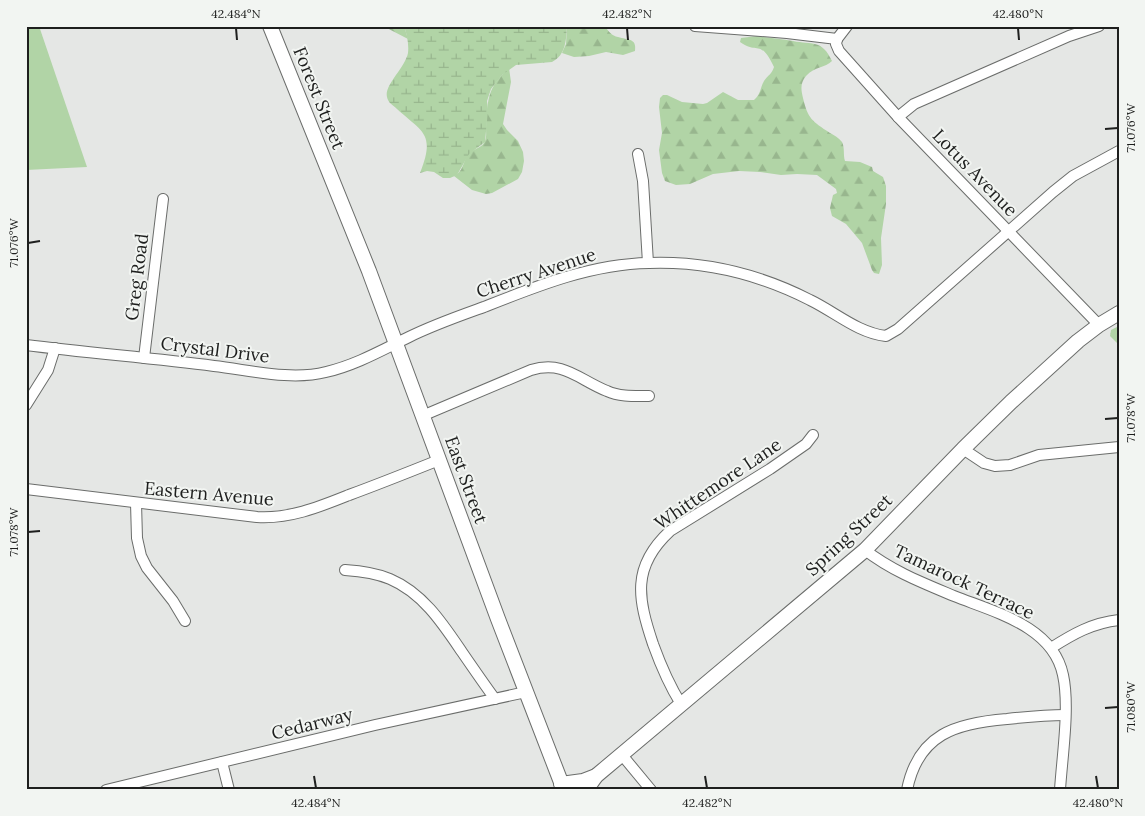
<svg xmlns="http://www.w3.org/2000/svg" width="1145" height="816" viewBox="0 0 1145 816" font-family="Lora,serif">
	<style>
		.forest { fill: url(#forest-firs) }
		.wetland { fill: url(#wetland-marsh) }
		.green { fill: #b1d4a6 }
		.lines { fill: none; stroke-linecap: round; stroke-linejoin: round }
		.street-casing { stroke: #6b6d6b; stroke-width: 12 }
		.secondary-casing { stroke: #6b6d6b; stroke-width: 16 }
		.street { stroke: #fff; stroke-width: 10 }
		.secondary { stroke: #fff; stroke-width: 14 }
		.ticks { fill: none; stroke: #1e1f1e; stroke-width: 2 }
		.labels { text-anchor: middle; stroke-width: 4; stroke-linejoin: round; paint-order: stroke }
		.street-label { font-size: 18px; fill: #1e1f1e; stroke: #f2f5f2 }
		.neatline { fill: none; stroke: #1e1f1e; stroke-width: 2 }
		.ticks-label { font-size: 12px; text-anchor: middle; fill: #1e1f1e }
	</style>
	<defs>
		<pattern id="forest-firs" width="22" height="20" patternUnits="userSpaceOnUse" patternTransform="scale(1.25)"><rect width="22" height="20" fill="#b1d4a6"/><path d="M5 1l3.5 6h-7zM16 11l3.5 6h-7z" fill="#98b68e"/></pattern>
		<pattern id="wetland-marsh" width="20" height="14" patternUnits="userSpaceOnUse" patternTransform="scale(1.25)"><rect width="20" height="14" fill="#b1d4a6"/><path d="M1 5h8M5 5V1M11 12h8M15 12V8" fill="none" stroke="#98b68e"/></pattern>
	</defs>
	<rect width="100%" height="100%" fill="#e5e7e5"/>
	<g class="forest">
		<path d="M 383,26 L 404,26 L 408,39 Z"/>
		<path d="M 567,26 L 605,26 C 608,31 612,36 618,37 C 628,40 637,38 635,51 L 623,55 L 606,52 L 589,56 L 574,57 L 562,53 L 566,44 Z"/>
		<path d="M 757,36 C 769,38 781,39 793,41 C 812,45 822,39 832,61 C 825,68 815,66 806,76 C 800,83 801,90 803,98 C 808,119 812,121 830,133 C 834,135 839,138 842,142 C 845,148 843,155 845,161 L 860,162 L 872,167 L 873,171 L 883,177 L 886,186 L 886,204 L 881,238 L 882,265 L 879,274 L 874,273 L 872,270 L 862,243 L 846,224 L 832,216 L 830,208 L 833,195 L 837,193 L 836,189 L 817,175 L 797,174 L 781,175 L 760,172 L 739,171 L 713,174 L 690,184 L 676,185 L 665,181 L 662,173 L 659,150 L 662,133 L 659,107 L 660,98 L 663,95 L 667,95 L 682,102 L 703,104 L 707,103 L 723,92 L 738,100 L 754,100 C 761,94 760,88 764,81 C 768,75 772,74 774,67 C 760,38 758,55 740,42 L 741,38 Z"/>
		<path d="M 509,68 L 511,82 L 503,124 L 507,130 L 518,141 L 523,152 L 524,161 L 522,172 L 518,179 L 492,193 L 486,194 L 472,190 L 454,176 C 463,172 463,162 468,154 C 472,149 480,149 484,143 C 487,138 486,133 486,128 C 488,100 486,89 509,68 Z"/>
		<path d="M 1119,326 L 1119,345 L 1110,336 L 1111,330 Z"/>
	</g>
	<path class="wetland" d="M 404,26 L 463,26 L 467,28 L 475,26 L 567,26 C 566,40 566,55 552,62 L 516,65 L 502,75 L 491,89 L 487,101 L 488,110 L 485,142 L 469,154 L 457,175 L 450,178 L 443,178 L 434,172 L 427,171 L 420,173 C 436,133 422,132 397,109 C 393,105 388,103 387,97 C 384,85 405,68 408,53 C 409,44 407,35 404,26 Z"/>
	<path class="green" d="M 26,26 L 39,26 L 87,167 L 26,170 Z"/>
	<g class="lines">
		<defs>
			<g id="street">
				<path d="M 695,26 L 787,33 L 837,39"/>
				<path d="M 837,39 L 836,44 L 839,51 L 898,117 L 1099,325"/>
				<path d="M 837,39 L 847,26"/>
				<path d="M 898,117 L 914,104 L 1069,36 L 1099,26"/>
				<path d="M 638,154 L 643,181 L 648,263"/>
				<path d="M 26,345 C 89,353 152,358 214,366 C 250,370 291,381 326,372 C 356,365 382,350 409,337 C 433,325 459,316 484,307 C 537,286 591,264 649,263 C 706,261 759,274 810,300 C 835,312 858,333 886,336 L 898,329 L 1053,192 L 1073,176 L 1119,151"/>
				<path d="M 144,358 L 163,199"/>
				<path d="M 26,405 L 48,370 L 55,348"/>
				<path d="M 422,416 L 531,370 C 564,360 579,380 607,391 C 620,397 635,396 649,396"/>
				<path d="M 963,449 L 984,463 L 995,466 L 1010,465 L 1039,455 L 1119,447"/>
				<path d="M 26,489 L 257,517 C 290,519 319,507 349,495 C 379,484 409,472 439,460"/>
				<path d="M 136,503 L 137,538 L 141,556 L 147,568 L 173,601 L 185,621"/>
				<path d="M 865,550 C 892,571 923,583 954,596 C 994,612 1053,626 1063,675 C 1070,707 1062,757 1060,790"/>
				<path d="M 345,570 C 360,571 376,573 390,579 C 423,593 443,624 462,652 C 473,668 484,684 495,699"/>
				<path d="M 1051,648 C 1073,634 1092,623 1119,620"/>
				<path d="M 681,704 C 669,685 661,666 653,644 C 638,599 631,567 670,531 L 770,469 L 806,444 L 813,435"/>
				<path d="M 622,755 L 651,790"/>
				<path d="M 222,762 L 229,790"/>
				<path d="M 106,790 L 375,725 L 526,692"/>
				<path d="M 907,790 C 918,734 956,723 1007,719 C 1026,717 1045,715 1065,715"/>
			</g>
			<g id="secondary">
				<path d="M 270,26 L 369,271 L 498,619 L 564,790"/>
				<path d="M 561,784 L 583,781 L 596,776"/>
				<path d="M 586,790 L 596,776 L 865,550 L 963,449 L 1011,402 L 1078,341 L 1099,325 L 1119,313"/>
			</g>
		</defs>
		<use href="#street" class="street-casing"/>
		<use href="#secondary" class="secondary-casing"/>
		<use href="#street" class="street"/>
		<use href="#secondary" class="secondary"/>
	</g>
	<path class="ticks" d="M 236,28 L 237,40M 627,28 L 628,40M 1018,28 L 1019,40M 1105,129 L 1118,128M 28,243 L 40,241M 1105,419 L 1118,418M 28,532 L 40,531M 1105,708 L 1118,707M 314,776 L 316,788M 705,776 L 707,788M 1096,776 L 1098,788"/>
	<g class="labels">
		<g class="street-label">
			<text transform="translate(319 98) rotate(68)" y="6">Forest Street</text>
			<text transform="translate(975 173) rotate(46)" y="6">Lotus Avenue</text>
			<text transform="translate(536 273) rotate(-18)" y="6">Cherry Avenue</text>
			<text transform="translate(137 277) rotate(-83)" y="6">Greg Road</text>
			<text transform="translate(215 350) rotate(7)" y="6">Crystal Drive</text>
			<text transform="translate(466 480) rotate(70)" y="6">East Street</text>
			<text transform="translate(718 484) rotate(-34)" y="6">Whittemore Lane</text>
			<text transform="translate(209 494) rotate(5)" y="6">Eastern Avenue</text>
			<text transform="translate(849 535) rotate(-43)" y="6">Spring Street</text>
			<text transform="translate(964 582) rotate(25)" y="6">Tamarock Terrace</text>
			<text transform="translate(312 724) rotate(-14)" y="6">Cedarway</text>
		</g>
	</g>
	<rect width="1145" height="816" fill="none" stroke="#f2f5f2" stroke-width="55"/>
	<rect x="28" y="28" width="1090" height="760" class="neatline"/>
	<g class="ticks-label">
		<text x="236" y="18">42.484°N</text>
		<text x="627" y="18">42.482°N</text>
		<text x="1018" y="18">42.480°N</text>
		<text transform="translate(1131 128) rotate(-90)" y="4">71.076°W</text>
		<text transform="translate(14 243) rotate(-90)" y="4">71.076°W</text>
		<text transform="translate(1131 418) rotate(-90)" y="4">71.078°W</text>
		<text transform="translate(14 532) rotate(-90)" y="4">71.078°W</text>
		<text transform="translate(1131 707) rotate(-90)" y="4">71.080°W</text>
		<text x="316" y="807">42.484°N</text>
		<text x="707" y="807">42.482°N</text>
		<text x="1098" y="807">42.480°N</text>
	</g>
</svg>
